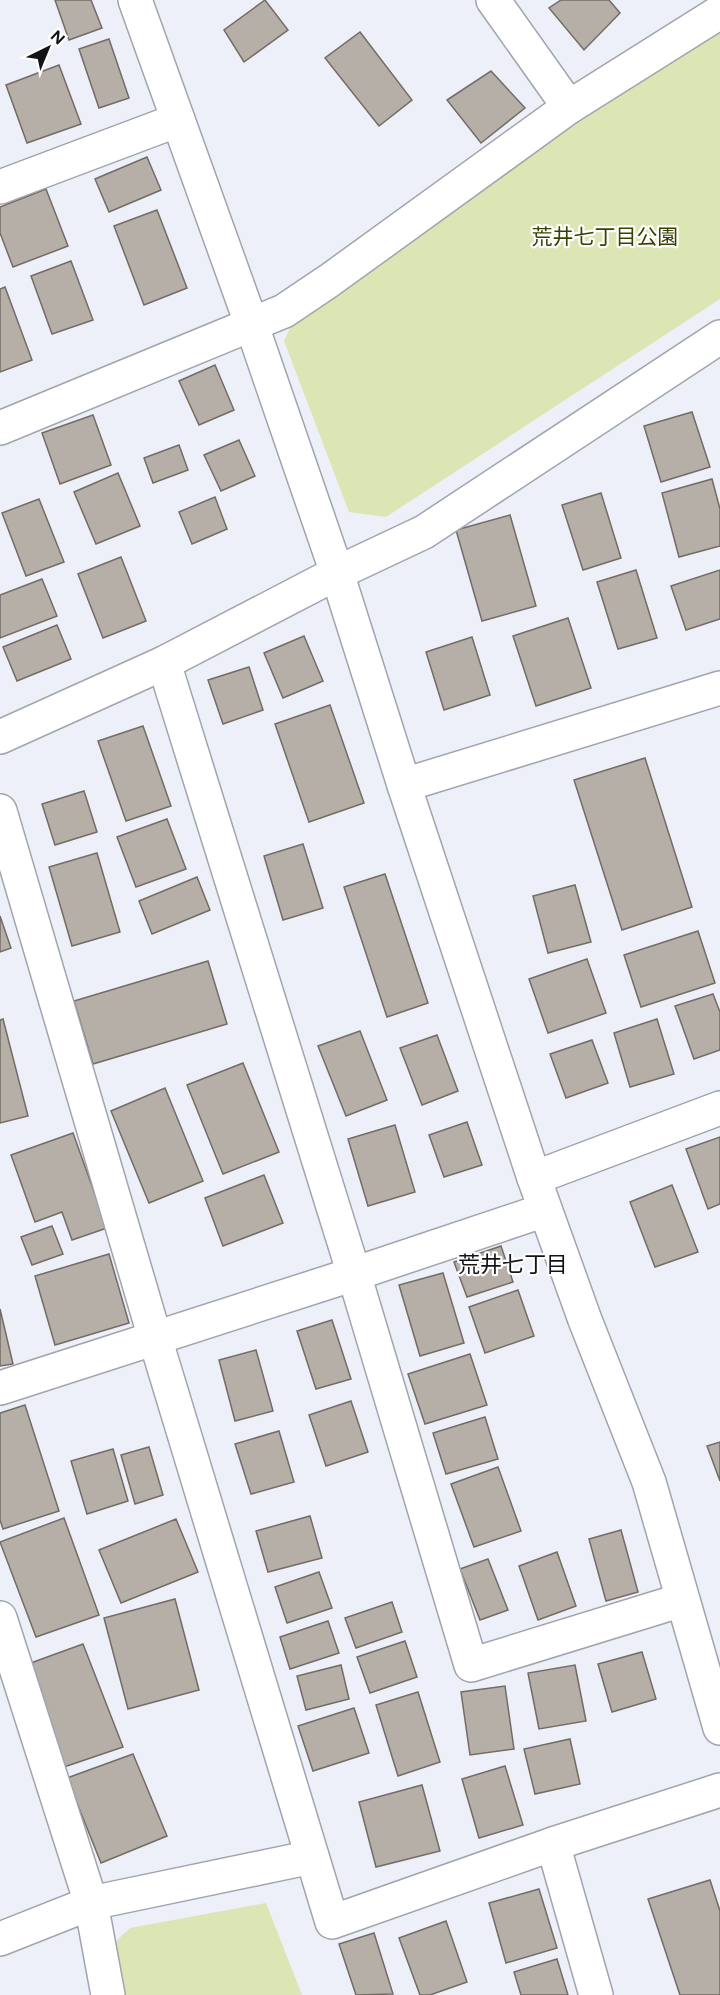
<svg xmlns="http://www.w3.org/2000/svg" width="720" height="1995" viewBox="0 0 720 1995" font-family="Figtree,'Noto Sans JP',sans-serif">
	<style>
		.green { fill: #dce5b4 }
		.building { fill: #b6afa8; stroke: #726c65; stroke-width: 1.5 }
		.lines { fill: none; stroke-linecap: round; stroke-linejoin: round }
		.minor-casing { stroke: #a2a4ad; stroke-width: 36 }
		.tertiary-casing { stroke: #a2a4ad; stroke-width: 36 }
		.minor { stroke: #fff; stroke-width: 33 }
		.tertiary { stroke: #fff; stroke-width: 33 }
		.labels { text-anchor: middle; stroke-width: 4.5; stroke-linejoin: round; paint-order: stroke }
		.park-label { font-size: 21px; fill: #3a4100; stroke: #fdfdfd }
		.neighbourhood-label { font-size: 22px; fill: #121316; stroke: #fdfdfd }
	</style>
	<rect width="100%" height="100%" fill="#edf0f9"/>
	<g class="green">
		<path d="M 720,14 L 720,299 L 386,517 L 349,512 L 284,341 L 294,319 Z"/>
		<path d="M 266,1903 L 302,1995 L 122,1995 L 112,1945 L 130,1928 Z"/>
	</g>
	<g class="building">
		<path d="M 55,0 L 91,0 L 102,28 L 69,40 Z"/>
		<path d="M 265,0 L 288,30 L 244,62 L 224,30 Z"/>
		<path d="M 561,0 L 609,0 L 620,13 L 584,50 L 549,8 Z"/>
		<path d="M 360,32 L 412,100 L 379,126 L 325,58 Z"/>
		<path d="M 109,39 L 129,98 L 99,108 L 79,49 Z"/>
		<path d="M 59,65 L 81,124 L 27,143 L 6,85 Z"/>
		<path d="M 491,71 L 525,108 L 481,143 L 447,100 Z"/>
		<path d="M 147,157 L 161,190 L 109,212 L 95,179 Z"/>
		<path d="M 46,189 L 68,246 L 13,267 L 0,233 L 0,207 Z"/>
		<path d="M 157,210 L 187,288 L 144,305 L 114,226 Z"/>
		<path d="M 71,261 L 93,320 L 52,334 L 31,276 Z"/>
		<path d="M 5,287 L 32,360 L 0,372 L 0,289 Z"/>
		<path d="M 215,365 L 234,410 L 199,425 L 179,381 Z"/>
		<path d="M 692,412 L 710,467 L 661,482 L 644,426 Z"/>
		<path d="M 93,415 L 111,465 L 60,484 L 42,433 Z"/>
		<path d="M 239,440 L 255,476 L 221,491 L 204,455 Z"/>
		<path d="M 179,445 L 188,470 L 153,483 L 144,458 Z"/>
		<path d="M 118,473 L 140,526 L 96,544 L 74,492 Z"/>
		<path d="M 712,479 L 720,509 L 720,546 L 679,557 L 662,493 Z"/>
		<path d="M 601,493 L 621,558 L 583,570 L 562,505 Z"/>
		<path d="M 215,497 L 227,529 L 192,544 L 179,512 Z"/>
		<path d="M 39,499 L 64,562 L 26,576 L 2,513 Z"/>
		<path d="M 510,515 L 536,606 L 482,621 L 456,530 Z"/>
		<path d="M 121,557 L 146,621 L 103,638 L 78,574 Z"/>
		<path d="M 636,570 L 657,638 L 618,649 L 597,582 Z"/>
		<path d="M 720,570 L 720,619 L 686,630 L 671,586 Z"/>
		<path d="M 42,579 L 57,616 L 0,638 L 0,595 Z"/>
		<path d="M 568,618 L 591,688 L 536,706 L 513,636 Z"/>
		<path d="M 57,625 L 71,659 L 17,681 L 3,647 Z"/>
		<path d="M 304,636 L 323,681 L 283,698 L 264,653 Z"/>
		<path d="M 472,637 L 490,695 L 444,710 L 426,652 Z"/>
		<path d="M 249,667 L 263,710 L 223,724 L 208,680 Z"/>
		<path d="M 330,705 L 364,803 L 309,822 L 275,724 Z"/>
		<path d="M 143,726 L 171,806 L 126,821 L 98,741 Z"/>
		<path d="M 645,758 L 692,907 L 622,930 L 574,780 Z"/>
		<path d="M 84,791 L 97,832 L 55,845 L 42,804 Z"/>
		<path d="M 167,819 L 186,869 L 136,887 L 117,837 Z"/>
		<path d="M 303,844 L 323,908 L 283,920 L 264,856 Z"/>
		<path d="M 97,853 L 120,932 L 72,946 L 49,867 Z"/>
		<path d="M 385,874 L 428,1003 L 387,1017 L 344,887 Z"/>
		<path d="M 197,877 L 210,910 L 152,934 L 139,901 Z"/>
		<path d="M 575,885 L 591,942 L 548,953 L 533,896 Z"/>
		<path d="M 0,916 L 11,948 L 0,952 Z"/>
		<path d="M 698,931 L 715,983 L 641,1007 L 624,955 Z"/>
		<path d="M 587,959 L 606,1013 L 548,1033 L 529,979 Z"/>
		<path d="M 208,961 L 227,1024 L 93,1064 L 74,1001 Z"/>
		<path d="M 713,994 L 720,1012 L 720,1050 L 694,1059 L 675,1006 Z"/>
		<path d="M 3,1019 L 28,1116 L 0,1123 L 0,1020 Z"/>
		<path d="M 657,1019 L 674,1074 L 630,1087 L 614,1033 Z"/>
		<path d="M 360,1031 L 387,1100 L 346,1116 L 318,1046 Z"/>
		<path d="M 437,1035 L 458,1091 L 422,1105 L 400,1048 Z"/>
		<path d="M 592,1040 L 608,1083 L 566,1098 L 550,1054 Z"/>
		<path d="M 243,1063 L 279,1152 L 223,1174 L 187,1085 Z"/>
		<path d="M 165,1088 L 203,1181 L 149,1203 L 111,1111 Z"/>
		<path d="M 467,1122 L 482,1165 L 444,1177 L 429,1135 Z"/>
		<path d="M 395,1125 L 415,1192 L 368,1206 L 348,1139 Z"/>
		<path d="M 73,1133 L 107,1228 L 72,1240 L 62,1212 L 35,1222 L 11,1155 Z"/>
		<path d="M 720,1137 L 720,1204 L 708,1209 L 686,1149 Z"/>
		<path d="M 264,1175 L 283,1223 L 223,1246 L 205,1198 Z"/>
		<path d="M 672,1185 L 698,1252 L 655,1267 L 630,1202 Z"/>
		<path d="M 52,1226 L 63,1254 L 32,1265 L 21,1237 Z"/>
		<path d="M 501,1246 L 513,1282 L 467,1297 L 454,1262 Z"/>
		<path d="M 109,1254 L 129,1323 L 55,1345 L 35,1276 Z"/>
		<path d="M 443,1273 L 464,1343 L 420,1356 L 399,1285 Z"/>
		<path d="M 518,1290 L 534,1336 L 485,1353 L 469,1307 Z"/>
		<path d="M 0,1309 L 13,1364 L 0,1366 Z"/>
		<path d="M 332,1320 L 351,1379 L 316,1389 L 297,1331 Z"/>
		<path d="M 256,1350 L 273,1411 L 235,1421 L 219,1360 Z"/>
		<path d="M 470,1354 L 487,1405 L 425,1424 L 408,1374 Z"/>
		<path d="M 351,1401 L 368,1452 L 326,1466 L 309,1415 Z"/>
		<path d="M 25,1405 L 59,1511 L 3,1529 L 0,1520 L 0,1413 Z"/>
		<path d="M 485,1417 L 498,1459 L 446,1474 L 433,1433 Z"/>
		<path d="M 279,1431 L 294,1482 L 251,1494 L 235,1444 Z"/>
		<path d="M 720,1442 L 720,1481 L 707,1446 Z"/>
		<path d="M 149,1447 L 163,1495 L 135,1504 L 121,1455 Z"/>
		<path d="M 113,1449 L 128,1501 L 87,1514 L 71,1461 Z"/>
		<path d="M 498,1467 L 521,1531 L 474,1547 L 451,1484 Z"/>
		<path d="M 310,1516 L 322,1558 L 268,1572 L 256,1531 Z"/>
		<path d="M 64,1518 L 99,1615 L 36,1637 L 0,1542 Z"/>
		<path d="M 176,1519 L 198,1572 L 121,1603 L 99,1550 Z"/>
		<path d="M 621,1530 L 638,1592 L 606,1601 L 589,1539 Z"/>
		<path d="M 557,1552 L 576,1606 L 538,1620 L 519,1566 Z"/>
		<path d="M 488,1559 L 508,1610 L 480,1620 L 460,1569 Z"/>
		<path d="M 319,1572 L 332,1608 L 287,1623 L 275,1587 Z"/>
		<path d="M 175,1599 L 199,1690 L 128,1709 L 104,1618 Z"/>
		<path d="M 392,1602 L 402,1632 L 356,1648 L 345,1618 Z"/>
		<path d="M 328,1621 L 339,1653 L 290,1669 L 280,1637 Z"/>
		<path d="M 405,1641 L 417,1677 L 370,1693 L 357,1657 Z"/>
		<path d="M 83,1644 L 123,1747 L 61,1768 L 28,1664 Z"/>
		<path d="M 642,1652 L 656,1699 L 612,1712 L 598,1664 Z"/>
		<path d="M 341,1665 L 349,1699 L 306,1710 L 297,1676 Z"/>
		<path d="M 575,1665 L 586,1721 L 539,1729 L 528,1673 Z"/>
		<path d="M 505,1686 L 514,1749 L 470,1755 L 461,1692 Z"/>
		<path d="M 418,1692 L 440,1762 L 398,1776 L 376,1705 Z"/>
		<path d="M 354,1708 L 369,1753 L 313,1771 L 298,1726 Z"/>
		<path d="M 570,1739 L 580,1784 L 535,1794 L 524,1749 Z"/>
		<path d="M 133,1754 L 167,1836 L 101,1863 L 67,1778 Z"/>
		<path d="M 505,1766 L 523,1825 L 479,1838 L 462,1779 Z"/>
		<path d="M 422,1785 L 440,1851 L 376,1867 L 359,1802 Z"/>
		<path d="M 710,1880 L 720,1911 L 720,1995 L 680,1995 L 648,1899 Z"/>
		<path d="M 539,1889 L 557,1948 L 506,1963 L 489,1903 Z"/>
		<path d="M 446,1921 L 467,1982 L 430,1995 L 420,1995 L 399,1938 Z"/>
		<path d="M 374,1933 L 393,1994 L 356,1995 L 339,1944 Z"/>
		<path d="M 557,1959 L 568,1995 L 521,1995 L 514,1972 Z"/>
	</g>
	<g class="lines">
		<defs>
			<g id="minor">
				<path d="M 493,0 L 569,107"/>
				<path d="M 0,187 L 178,120"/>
				<path d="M 0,428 L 284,311 L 330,280 L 569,107 L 720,12"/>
				<path d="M 164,663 L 354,1274 L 471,1665 L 682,1600"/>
				<path d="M 0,737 L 164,663 L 337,573 L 424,532 L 720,337"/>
				<path d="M 404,785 L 720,688"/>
				<path d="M 0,811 L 155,1338 L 332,1922 L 553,1844 L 720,1790"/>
				<path d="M 534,1178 L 720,1108"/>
				<path d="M 0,1388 L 354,1274 L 545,1210"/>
				<path d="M 0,1618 L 91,1903 L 108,1995"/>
				<path d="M 553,1844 L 596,1995"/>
				<path d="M 0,1939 L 91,1903 L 312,1857"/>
			</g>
			<path id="tertiary" d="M 135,0 L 251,323 L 337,573 L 404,785 L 534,1178 L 585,1320 L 649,1482 L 720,1728"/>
		</defs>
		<use href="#minor" class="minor-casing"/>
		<use href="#tertiary" class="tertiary-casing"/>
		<use href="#minor" class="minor"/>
		<use href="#tertiary" class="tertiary"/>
	</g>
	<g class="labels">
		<g class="park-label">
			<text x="605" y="244">荒井七丁目公園</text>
		</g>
		<g class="neighbourhood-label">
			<text x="513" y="1272">荒井七丁目</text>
		</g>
	</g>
	<g transform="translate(48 48) rotate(43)" stroke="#fdfdfd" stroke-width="4.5" paint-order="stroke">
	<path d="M0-4.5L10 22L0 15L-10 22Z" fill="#121316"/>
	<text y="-9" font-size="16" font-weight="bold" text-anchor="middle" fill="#121316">N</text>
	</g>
</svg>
